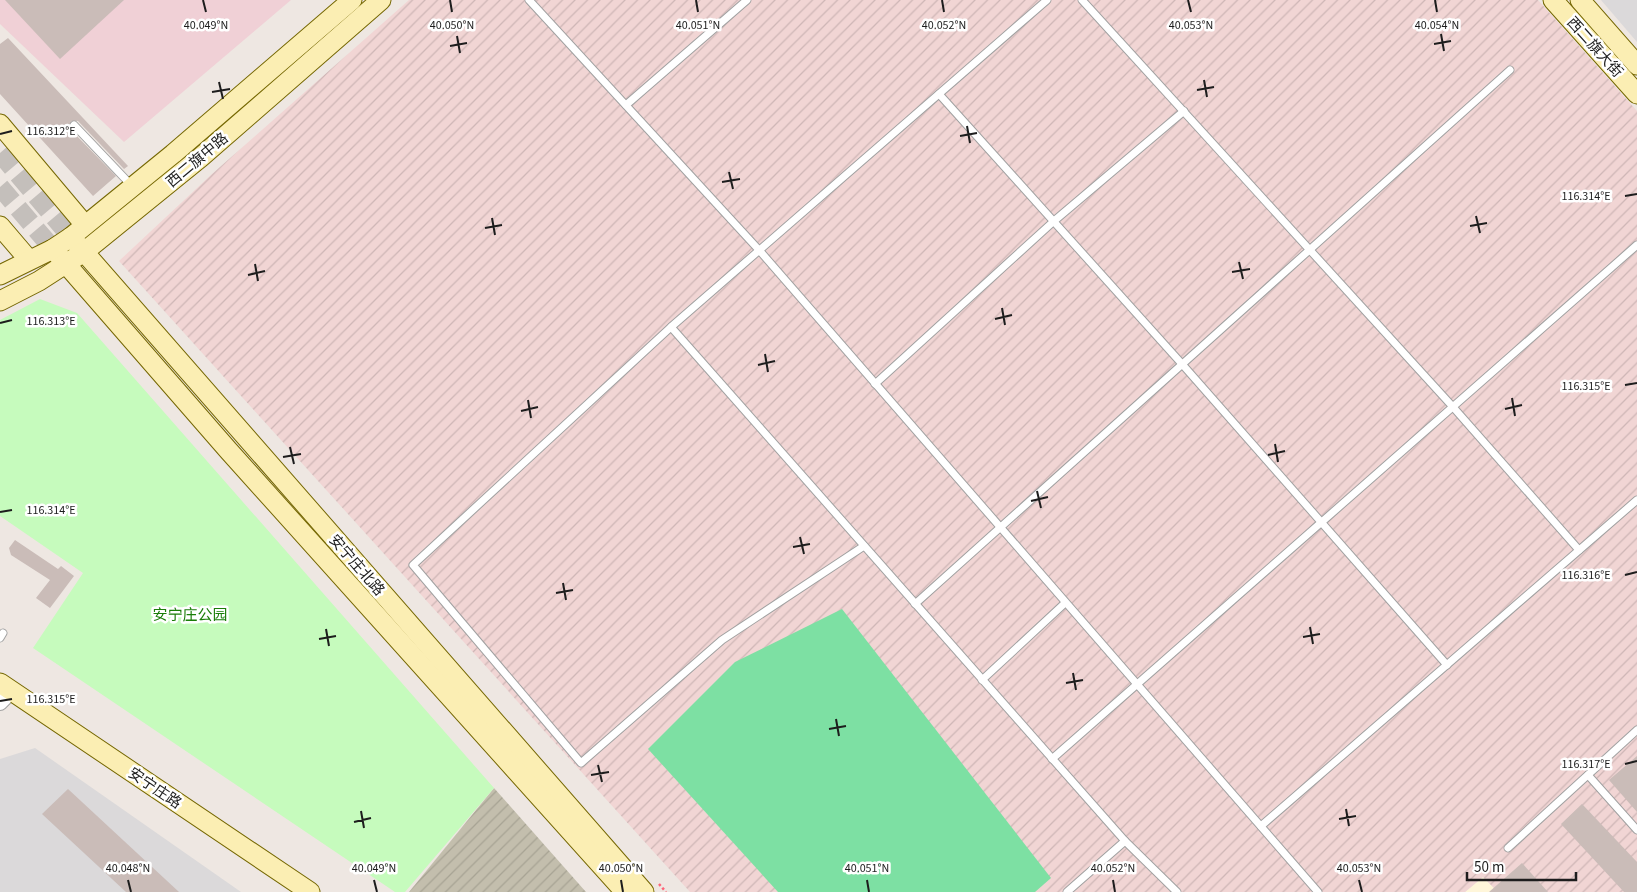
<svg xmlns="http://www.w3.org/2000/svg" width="1637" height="892" viewBox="0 0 1637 892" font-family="'Source Sans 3','Noto Sans SC',sans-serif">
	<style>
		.residential { fill: #dbd9da }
		.commercial { fill: #f0d0d6 }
		.education { fill: #fff6da }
		.military { fill: url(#military-furrows) }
		.construction { fill: url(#construction-furrows) }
		.park { fill: #c6fbbd }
		.pitch { fill: #7de0a3 }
		.building { fill: #cabcb8 }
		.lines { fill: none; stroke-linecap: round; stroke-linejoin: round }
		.secondary-tunnel { stroke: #c4bfbb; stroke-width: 19; stroke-dasharray: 19 9; stroke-linecap: butt }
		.lane-casing { stroke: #a1a1a1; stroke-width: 9 }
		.street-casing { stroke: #a1a1a1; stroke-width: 16 }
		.secondary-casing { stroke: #756702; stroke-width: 21 }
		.path { stroke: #fd6478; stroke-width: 2.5; stroke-dasharray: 2.5 2.5; stroke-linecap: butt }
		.lane { stroke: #fff; stroke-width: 7 }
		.street { stroke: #fff; stroke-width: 14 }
		.secondary { stroke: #fbeeb3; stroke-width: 19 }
		.ticks { fill: none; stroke: #1d1d1d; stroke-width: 2 }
		.labels { text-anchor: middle; stroke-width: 5; stroke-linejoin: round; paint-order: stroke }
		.street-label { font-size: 15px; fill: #1d1d1d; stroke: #fff }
		.park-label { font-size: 15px; fill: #1a7d08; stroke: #fff }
		.ticks-label { font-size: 12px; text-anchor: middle; fill: #1d1d1d; stroke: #fff; stroke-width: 5; stroke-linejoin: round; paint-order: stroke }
	</style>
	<defs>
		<pattern id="military-furrows" width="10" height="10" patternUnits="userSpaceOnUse" patternTransform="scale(1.25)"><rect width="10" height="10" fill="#f1d5d4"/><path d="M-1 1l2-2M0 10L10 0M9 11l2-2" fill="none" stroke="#ceb6b6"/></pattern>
		<pattern id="construction-furrows" width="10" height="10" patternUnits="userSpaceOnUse" patternTransform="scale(1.25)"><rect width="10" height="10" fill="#c3bead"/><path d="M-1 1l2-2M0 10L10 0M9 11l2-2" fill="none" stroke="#a7a394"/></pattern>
	</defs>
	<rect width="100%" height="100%" fill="#eee7e2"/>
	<g class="residential">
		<path d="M 1601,0 L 1637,0 L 1637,42 Z"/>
		<path d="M 35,748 L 241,892 L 0,892 L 0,759 Z"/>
	</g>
	<path class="commercial" d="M 0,0 L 291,0 L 124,142 L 0,24 Z"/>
	<path class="education" d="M 1483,877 L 1498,892 L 1465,892 Z"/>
	<path class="military" d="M 409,0 L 1538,0 L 1637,111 L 1637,892 L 1498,892 L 1483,877 L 1465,892 L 690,892 L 119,261 L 212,174 Z"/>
	<path class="construction" d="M 494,788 L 586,892 L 409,892 Z"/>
	<path class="park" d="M 40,299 L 77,313 L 494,788 L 405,892 L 395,892 L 33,648 L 83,573 L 0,516 L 0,320 Z"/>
	<path class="pitch" d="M 842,609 L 1051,878 L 1035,892 L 778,892 L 648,749 L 735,662 Z"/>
	<g class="building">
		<path d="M 5,0 L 124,0 L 60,59 Z"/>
		<path d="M 8,38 L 128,166 L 124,169 L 78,121 L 71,121 L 70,129 L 116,176 L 93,196 L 0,94 L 0,44 Z"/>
		<path d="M 15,540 L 58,569 L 61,566 L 74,576 L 50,608 L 36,598 L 50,580 L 11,555 L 9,548 Z"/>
		<path d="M 1637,756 L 1637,812 L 1609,780 Z"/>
		<path d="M 68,789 L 179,892 L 126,892 L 42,814 Z"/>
		<path d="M 1582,804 L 1637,862 L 1637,892 L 1624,892 L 1561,824 Z"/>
		<path d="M 1522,863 L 1548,892 L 1489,892 Z"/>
	</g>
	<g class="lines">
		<g class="secondary-tunnel">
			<path d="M 0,153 L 71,237"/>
			<path d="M 0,187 L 53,249"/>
		</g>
		<defs>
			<g id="lane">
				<path d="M 529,0 L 759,250 L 1318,892"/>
				<path d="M 1082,0 L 1453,407 L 1579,550"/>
				<path d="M 939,94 L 1182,364 L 1447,665"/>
				<path d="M 626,105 L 747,0"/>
				<path d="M 74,125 L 132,186"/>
				<path d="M 671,327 L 1125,841 L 1177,892"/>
				<path d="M 875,384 L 1054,221 L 1184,111"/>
				<path d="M 864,546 L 722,640 L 581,763 L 413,565 L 671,327 L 1047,0"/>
				<path d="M 915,604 L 1510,70"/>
				<path d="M 0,638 L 3,633"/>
				<path d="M 982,680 L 1065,603"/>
				<path d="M 1052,759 L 1637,245"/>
				<path d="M 1588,775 L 1637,830"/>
				<path d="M 1261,826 L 1637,500"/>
				<path d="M 1508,848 L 1637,730"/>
				<path d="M 1067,892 L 1125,841"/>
			</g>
			<path id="street" d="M 0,703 L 12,691"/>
			<g id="secondary">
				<path d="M 1553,0 L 1637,94"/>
				<path d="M 1580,0 L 1637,65"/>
				<path d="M 0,124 L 85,225"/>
				<path d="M 0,226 L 29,260"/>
				<path d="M 71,237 L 644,892"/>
				<path d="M 53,249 L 228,450 L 625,892"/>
				<path d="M 0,275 L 53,249 L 71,237 L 173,154 L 352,0"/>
				<path d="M 0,301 L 39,281 L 84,252 L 201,157 L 381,0"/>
				<path d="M 0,683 L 310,892"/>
			</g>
		</defs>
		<use href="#lane" class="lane-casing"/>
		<use href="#street" class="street-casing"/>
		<use href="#secondary" class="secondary-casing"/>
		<path class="path" d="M 659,884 L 666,892"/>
		<use href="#lane" class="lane"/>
		<use href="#street" class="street"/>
		<use href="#secondary" class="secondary"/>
	</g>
	<path class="ticks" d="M 203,0 L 206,12M 450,0 L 452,12M 696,0 L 698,12M 942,0 L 944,12M 1188,0 L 1191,12M 1435,0 L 1437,12M 1441,34 L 1444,51M 457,36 L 460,53M 1434,44 L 1451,41M 450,46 L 467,43M 1204,80 L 1207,97M 219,82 L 223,99M 1197,90 L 1214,87M 212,92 L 230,89M 967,126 L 970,143M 0,134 L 12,131M 960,136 L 977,133M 729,172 L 733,189M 722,182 L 740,179M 1625,196 L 1637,194M 1476,216 L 1480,233M 492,218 L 495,235M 1470,226 L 1487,223M 485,228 L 502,225M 1239,262 L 1243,279M 255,264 L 258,281M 1232,272 L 1250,269M 248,275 L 265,271M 1002,308 L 1005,325M 995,319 L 1012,315M 0,323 L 12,320M 765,354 L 768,372M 758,365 L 775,361M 1625,385 L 1637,383M 1512,398 L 1515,416M 528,400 L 531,418M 1505,409 L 1522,405M 521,411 L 538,407M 1275,444 L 1278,462M 290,447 L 294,464M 1268,455 L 1285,451M 283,457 L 301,454M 1037,491 L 1041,508M 1031,501 L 1048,497M 0,512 L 12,510M 800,537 L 804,554M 793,547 L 810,544M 1625,575 L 1637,572M 563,583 L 566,600M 556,593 L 573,590M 1310,627 L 1313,644M 326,629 L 329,646M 1303,637 L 1320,634M 319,639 L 336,636M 1073,673 L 1076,690M 1066,683 L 1083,680M 0,701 L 12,699M 836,719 L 839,736M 829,729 L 846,726M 1625,764 L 1637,761M 598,765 L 602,782M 591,775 L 609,772M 1346,809 L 1349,826M 361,811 L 364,828M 1339,819 L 1356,816M 354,822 L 371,818M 128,880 L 131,892M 374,880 L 377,892M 621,880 L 623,892M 867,880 L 869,892M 1113,880 L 1115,892M 1359,880 L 1362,892"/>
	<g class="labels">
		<g class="street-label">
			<text transform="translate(1595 47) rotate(48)" y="5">西二旗大街</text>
			<text transform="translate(197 160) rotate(-40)" y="5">西二旗中路</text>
			<text transform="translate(357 565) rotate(49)" y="5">安宁庄北路</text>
			<text transform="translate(155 788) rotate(34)" y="5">安宁庄路</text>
		</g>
		<g class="park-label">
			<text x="190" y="620">安宁庄公园</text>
		</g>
	</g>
	<g class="ticks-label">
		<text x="206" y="29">40.049°N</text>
		<text x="452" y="29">40.050°N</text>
		<text x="698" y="29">40.051°N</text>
		<text x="944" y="29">40.052°N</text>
		<text x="1191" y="29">40.053°N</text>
		<text x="1437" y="29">40.054°N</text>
		<text x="51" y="135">116.312°E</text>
		<text x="1586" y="200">116.314°E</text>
		<text x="51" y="325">116.313°E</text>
		<text x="1586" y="390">116.315°E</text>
		<text x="51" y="514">116.314°E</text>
		<text x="1586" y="579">116.316°E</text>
		<text x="51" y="703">116.315°E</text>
		<text x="1586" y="768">116.317°E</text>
		<text x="128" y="872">40.048°N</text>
		<text x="374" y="872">40.049°N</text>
		<text x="621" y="872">40.050°N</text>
		<text x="867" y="872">40.051°N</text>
		<text x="1113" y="872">40.052°N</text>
		<text x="1359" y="872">40.053°N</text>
	</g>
	<path d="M1467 872v8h109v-8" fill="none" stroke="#1d1d1d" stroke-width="2.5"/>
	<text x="1474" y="872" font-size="15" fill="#1d1d1d" stroke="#ffffff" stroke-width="4" paint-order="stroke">50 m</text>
</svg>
